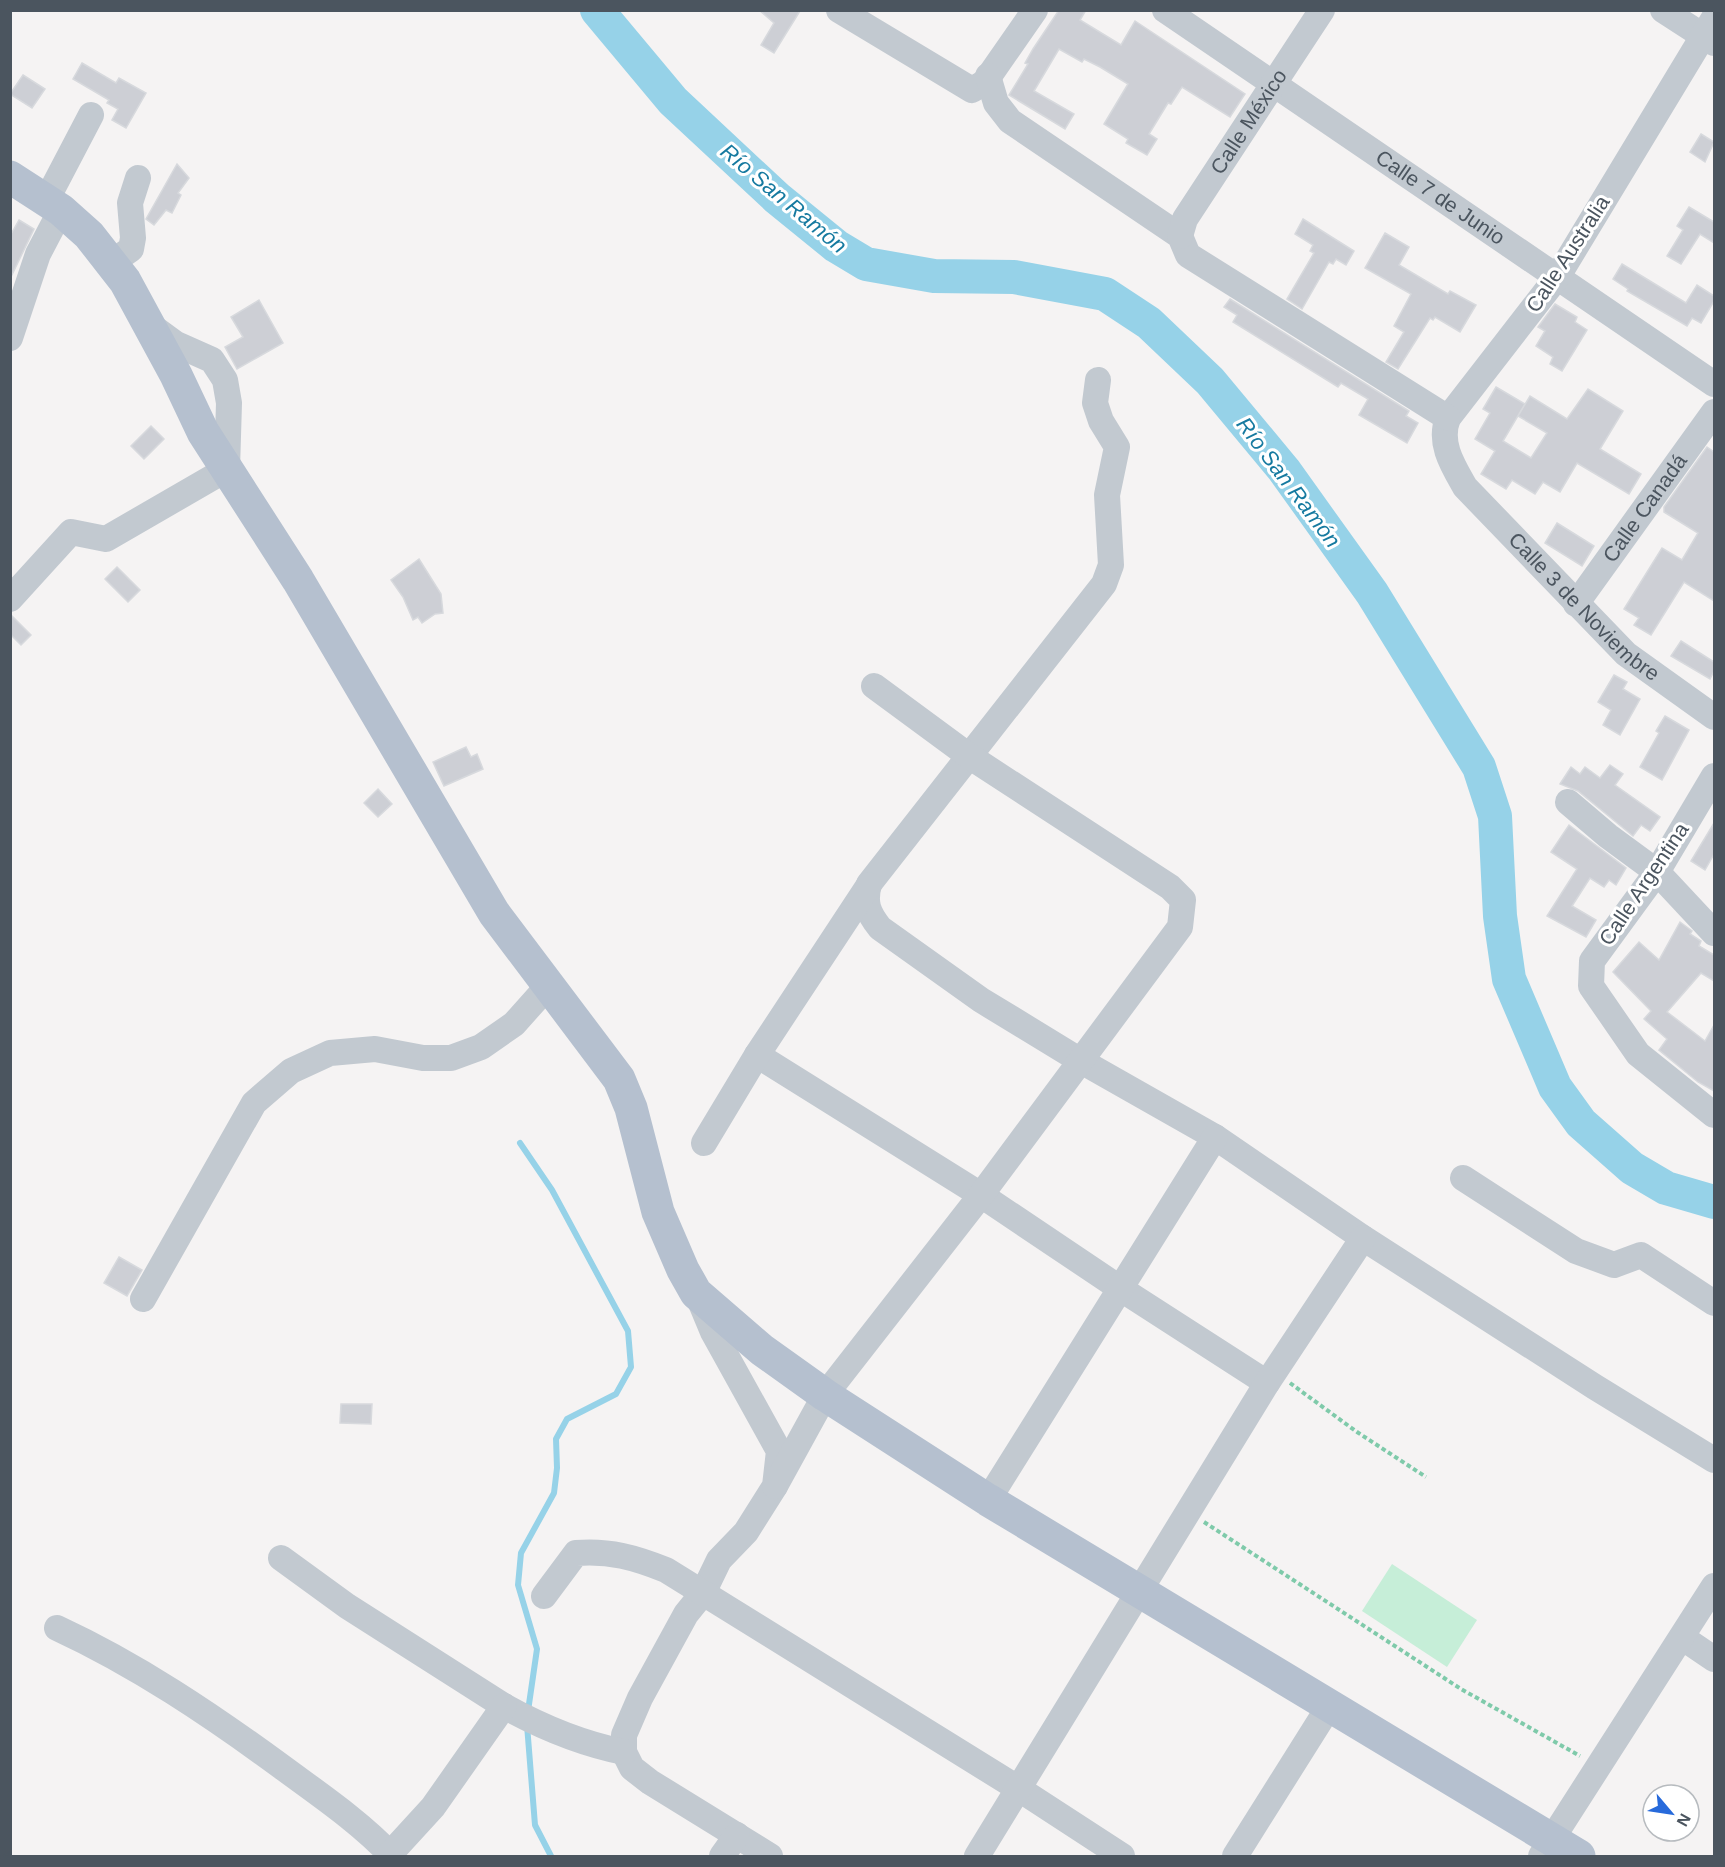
<svg xmlns="http://www.w3.org/2000/svg" width="1725" height="1867" viewBox="0 0 1725 1867" font-family="Helvetica,sans-serif">
	<style>
		.green { fill: #c6eed8 }
		.lines { fill: none; stroke-linecap: round; stroke-linejoin: round }
		.stream { stroke: #96d2e8; stroke-width: 6 }
		.river { stroke: #96d2e8; stroke-width: 34 }
		.building { fill: #cdcfd5; stroke: #d7d9dd; stroke-width: 1.5 }
		.path { stroke: #7fcaaa; stroke-width: 4; stroke-dasharray: 4.5 3; stroke-linecap: butt }
		.minor { stroke: #c2c9d0; stroke-width: 26 }
		.major { stroke: #b5c0cf; stroke-width: 33 }
		.labels { text-anchor: middle; stroke-width: 6; stroke-linejoin: round; paint-order: stroke }
		.street-label { font-size: 21px; fill: #4b555f; stroke: #fff }
		.water-label { font-size: 22px; font-style: italic; fill: #167aa0; stroke: #fff }
	</style>
	<rect width="100%" height="100%" fill="#f5f3f3"/>
	<path class="green" d="M 1392,1564 L 1477,1620 L 1447,1667 L 1362,1611 Z"/>
	<g class="lines">
		<g class="stream">
			<path d="M 520,1143 L 552,1190 L 628,1331 L 631,1367 L 616,1394 L 567,1419 L 556,1439 L 557,1468 L 554,1493 L 521,1553 L 518,1585 L 537,1649 L 528,1711"/>
			<path d="M 527,1725 L 535,1825 L 551,1856"/>
		</g>
		<path class="river" d="M 597,10 L 673,101 L 777,198 L 836,246 L 866,264 L 934,276 L 1014,277 L 1105,294 L 1149,323 L 1210,381 L 1284,470 L 1372,593 L 1479,767 L 1495,816 L 1500,916 L 1509,979 L 1555,1087 L 1581,1123 L 1632,1168 L 1666,1188 L 1714,1202"/>
	</g>
	<g class="building">
		<path d="M 759,10 L 800,11 L 774,53 L 761,45 L 774,23 Z"/>
		<path d="M 1059,10 L 1086,10 L 1080,20 L 1121,45 L 1135,21 L 1245,94 L 1230,117 L 1182,87 L 1171,104 L 1168,103 L 1149,134 L 1157,139 L 1147,155 L 1126,143 L 1128,139 L 1104,124 L 1128,84 L 1100,67 L 1084,59 L 1082,62 L 1059,49 L 1034,91 L 1074,114 L 1065,129 L 1009,95 L 1028,64 L 1025,63 L 1033,49 Z"/>
		<path d="M 82,63 L 116,83 L 119,78 L 146,93 L 126,128 L 112,120 L 118,109 L 107,103 L 109,100 L 73,79 Z"/>
		<path d="M 23,75 L 45,89 L 32,108 L 10,94 Z"/>
		<path d="M 1701,134 L 1714,142 L 1705,162 L 1690,152 Z"/>
		<path d="M 177,164 L 189,178 L 178,193 L 181,195 L 172,213 L 166,210 L 154,225 L 146,219 Z"/>
		<path d="M 1689,207 L 1714,222 L 1714,243 L 1700,234 L 1681,264 L 1667,256 L 1683,230 L 1677,226 Z"/>
		<path d="M 1303,219 L 1354,251 L 1346,265 L 1336,259 L 1333,264 L 1329,262 L 1302,309 L 1287,299 L 1314,253 L 1310,251 L 1313,245 L 1295,234 Z"/>
		<path d="M 19,220 L 34,229 L 10,279 L 10,236 Z"/>
		<path d="M 1385,233 L 1409,247 L 1399,265 L 1448,294 L 1450,291 L 1476,305 L 1460,332 L 1435,317 L 1433,320 L 1430,318 L 1398,369 L 1386,362 L 1404,332 L 1394,326 L 1411,294 L 1365,268 Z"/>
		<path d="M 1622,264 L 1686,303 L 1697,285 L 1714,296 L 1714,301 L 1701,323 L 1692,318 L 1687,326 L 1627,291 L 1628,289 L 1613,279 Z"/>
		<path d="M 1230,299 L 1409,411 L 1406,416 L 1418,423 L 1407,443 L 1359,415 L 1368,399 L 1341,383 L 1338,387 L 1233,322 L 1237,315 L 1224,307 Z"/>
		<path d="M 259,300 L 283,343 L 237,369 L 225,347 L 243,337 L 231,317 Z"/>
		<path d="M 1555,304 L 1577,317 L 1575,322 L 1587,330 L 1562,371 L 1550,364 L 1553,357 L 1536,346 L 1545,331 L 1538,327 Z"/>
		<path d="M 1496,387 L 1525,404 L 1503,441 L 1531,458 L 1547,433 L 1518,416 L 1530,396 L 1567,419 L 1588,389 L 1623,411 L 1600,449 L 1641,474 L 1629,494 L 1577,463 L 1560,492 L 1543,482 L 1535,494 L 1512,480 L 1506,489 L 1481,474 L 1495,451 L 1475,439 L 1490,413 L 1483,409 Z"/>
		<path d="M 151,426 L 164,439 L 144,459 L 131,446 Z"/>
		<path d="M 1707,447 L 1714,452 L 1714,601 L 1684,582 L 1651,635 L 1634,625 L 1639,618 L 1624,609 L 1662,548 L 1682,560 L 1698,533 L 1664,512 L 1664,507 Z"/>
		<path d="M 1557,523 L 1594,546 L 1582,566 L 1545,543 Z"/>
		<path d="M 419,559 L 441,594 L 443,613 L 435,614 L 422,623 L 418,617 L 413,620 L 403,597 L 391,580 Z"/>
		<path d="M 117,567 L 140,590 L 128,602 L 105,579 Z"/>
		<path d="M 10,614 L 31,635 L 21,645 L 10,634 Z"/>
		<path d="M 1681,641 L 1714,662 L 1714,671 L 1710,679 L 1671,656 Z"/>
		<path d="M 1614,675 L 1627,682 L 1623,689 L 1640,699 L 1620,735 L 1603,725 L 1611,710 L 1598,702 Z"/>
		<path d="M 1665,716 L 1689,730 L 1662,780 L 1640,767 L 1659,733 L 1656,731 Z"/>
		<path d="M 466,747 L 471,757 L 477,754 L 483,769 L 444,786 L 433,762 Z"/>
		<path d="M 1610,765 L 1623,774 L 1615,785 L 1660,817 L 1650,831 L 1641,825 L 1633,836 L 1578,791 L 1560,784 L 1571,767 L 1580,774 L 1585,767 L 1600,778 Z"/>
		<path d="M 378,789 L 392,804 L 378,817 L 364,803 Z"/>
		<path d="M 1714,823 L 1714,854 L 1705,870 L 1691,861 Z"/>
		<path d="M 1569,825 L 1626,868 L 1616,885 L 1609,880 L 1604,887 L 1590,878 L 1572,906 L 1596,920 L 1586,937 L 1547,916 L 1577,869 L 1551,852 Z"/>
		<path d="M 1680,922 L 1692,931 L 1690,934 L 1701,941 L 1699,946 L 1714,955 L 1714,981 L 1701,973 L 1667,1012 L 1705,1041 L 1714,1025 L 1714,1091 L 1698,1082 L 1659,1050 L 1667,1039 L 1644,1019 L 1651,1011 L 1613,972 L 1639,942 L 1659,960 Z"/>
		<path d="M 119,1257 L 142,1270 L 127,1296 L 104,1283 Z"/>
		<path d="M 341,1404 L 372,1404 L 371,1424 L 340,1423 Z"/>
	</g>
	<g class="lines">
		<g class="path">
			<path d="M 1290,1383 L 1357,1432 L 1426,1477"/>
			<path d="M 1204,1522 L 1461,1689 L 1580,1756"/>
		</g>
		<g class="minor">
			<path d="M 839,10 L 972,90 L 985,82 L 1035,10"/>
			<path id="s1" d="M 1165,10 L 1714,384"/>
			<path d="M 1663,10 L 1714,43"/>
			<path id="s2" d="M 1714,18 L 1558,276 L 1448,418 C 1438,443 1453,466 1465,487 L 1626,654 L 1714,717"/>
			<path d="M 988,76 L 996,103 L 1010,121 L 1180,236 L 1188,255 L 1448,418"/>
			<path d="M 46,201 L 91,115"/>
			<path id="s3" d="M 1180,236 L 1185,219 L 1322,10"/>
			<path d="M 111,263 L 131,249 L 133,238 L 130,203 L 138,178"/>
			<path d="M 10,338 L 38,254 L 61,210"/>
			<path d="M 1098,380 L 1095,403 L 1101,421 L 1117,447 L 1107,495 L 1111,565 L 1104,584 L 869,884 C 864,903 868,913 880,928 L 981,1000 L 1081,1061 L 1215,1137 L 1363,1238 L 1595,1387 L 1714,1460"/>
			<path d="M 10,599 L 71,532 L 106,539 L 227,469 L 229,403 L 225,380 L 212,360 L 176,344 L 150,325"/>
			<path id="s4" d="M 1576,604 L 1714,412"/>
			<path d="M 1714,776 L 1657,872 L 1592,961 L 1591,986 L 1638,1054 L 1714,1115"/>
			<path d="M 1568,802 L 1608,836 L 1657,872 L 1714,933"/>
			<path d="M 757,1055 L 981,1195 L 1121,1289 L 1267,1383"/>
			<path d="M 704,1143 L 757,1055 L 869,885"/>
			<path d="M 1463,1178 L 1576,1251 L 1614,1265 L 1641,1255 L 1714,1303"/>
			<path d="M 698,1296 L 713,1332 L 779,1451 L 775,1486 L 746,1532 L 719,1560 L 703,1593 L 686,1614 L 640,1698 L 624,1735 L 624,1752 L 632,1768 L 650,1782 L 770,1856"/>
			<path d="M 143,1299 L 254,1103 L 291,1071 L 330,1053 L 375,1049 L 423,1058 L 451,1058 L 481,1047 L 514,1024 L 548,986"/>
			<path d="M 775,1486 L 825,1395 L 981,1195 L 1180,927 L 1183,900 L 1170,887 L 969,756 L 874,686"/>
			<path d="M 988,1500 L 1215,1137"/>
			<path d="M 281,1558 L 347,1606 L 504,1706 C 540,1726 584,1744 624,1752"/>
			<path d="M 544,1596 L 576,1553 C 609,1550 636,1558 666,1570 L 1019,1789 L 1122,1856"/>
			<path d="M 57,1628 C 137,1665 211,1715 282,1767 C 320,1795 360,1822 392,1856"/>
			<path d="M 1683,1638 L 1714,1659"/>
			<path d="M 390,1854 L 433,1807 L 504,1706"/>
			<path d="M 722,1856 L 737,1835"/>
			<path d="M 977,1856 L 1267,1383 L 1363,1238"/>
			<path d="M 1235,1856 L 1330,1705"/>
			<path d="M 1541,1856 L 1714,1586"/>
		</g>
		<path class="major" d="M 10,177 L 61,210 L 89,235 L 125,281 L 176,375 L 203,432 L 298,580 L 494,913 L 619,1079 L 631,1108 L 658,1212 L 683,1270 L 696,1293 L 762,1350 L 825,1395 L 988,1500 L 1579,1856"/>
	</g>
	<g class="labels">
		<g class="street-label">
			<text dy="7" stroke="none"><textPath href="#s3" startOffset="134">Calle México</textPath></text>
			<text dy="7" stroke="none"><textPath href="#s1" startOffset="333">Calle 7 de Junio</textPath></text>
			<text transform="translate(1568 254) rotate(-57)" y="7">Calle Australia</text>
			<text dy="7" stroke="none"><textPath href="#s4" startOffset="118">Calle Canadá</textPath></text>
			<text dy="7" stroke="none"><textPath href="#s2" startOffset="724">Calle 3 de Noviembre</textPath></text>
			<text transform="translate(1644 884) rotate(-56)" y="7">Calle Argentina</text>
		</g>
		<g class="water-label">
			<text transform="translate(784 198) rotate(40)" y="8">Río San Ramón</text>
			<text transform="translate(1289 482) rotate(53)" y="8">Río San Ramón</text>
		</g>
	</g>
	<rect width="1725" height="1867" fill="none" stroke="#4b555f" stroke-width="24"/>
	<g transform="translate(1671 1813) rotate(119)"><circle r="28" fill="#ffffff" stroke="#b7bbbf" stroke-width="1.5"/>
	<path d="M0-4.5L10 22L0 15L-10 22Z" fill="#276adb"/>
	<text y="-9" font-size="16" font-weight="bold" text-anchor="middle" fill="#4b555f">N</text>
	</g>
</svg>
